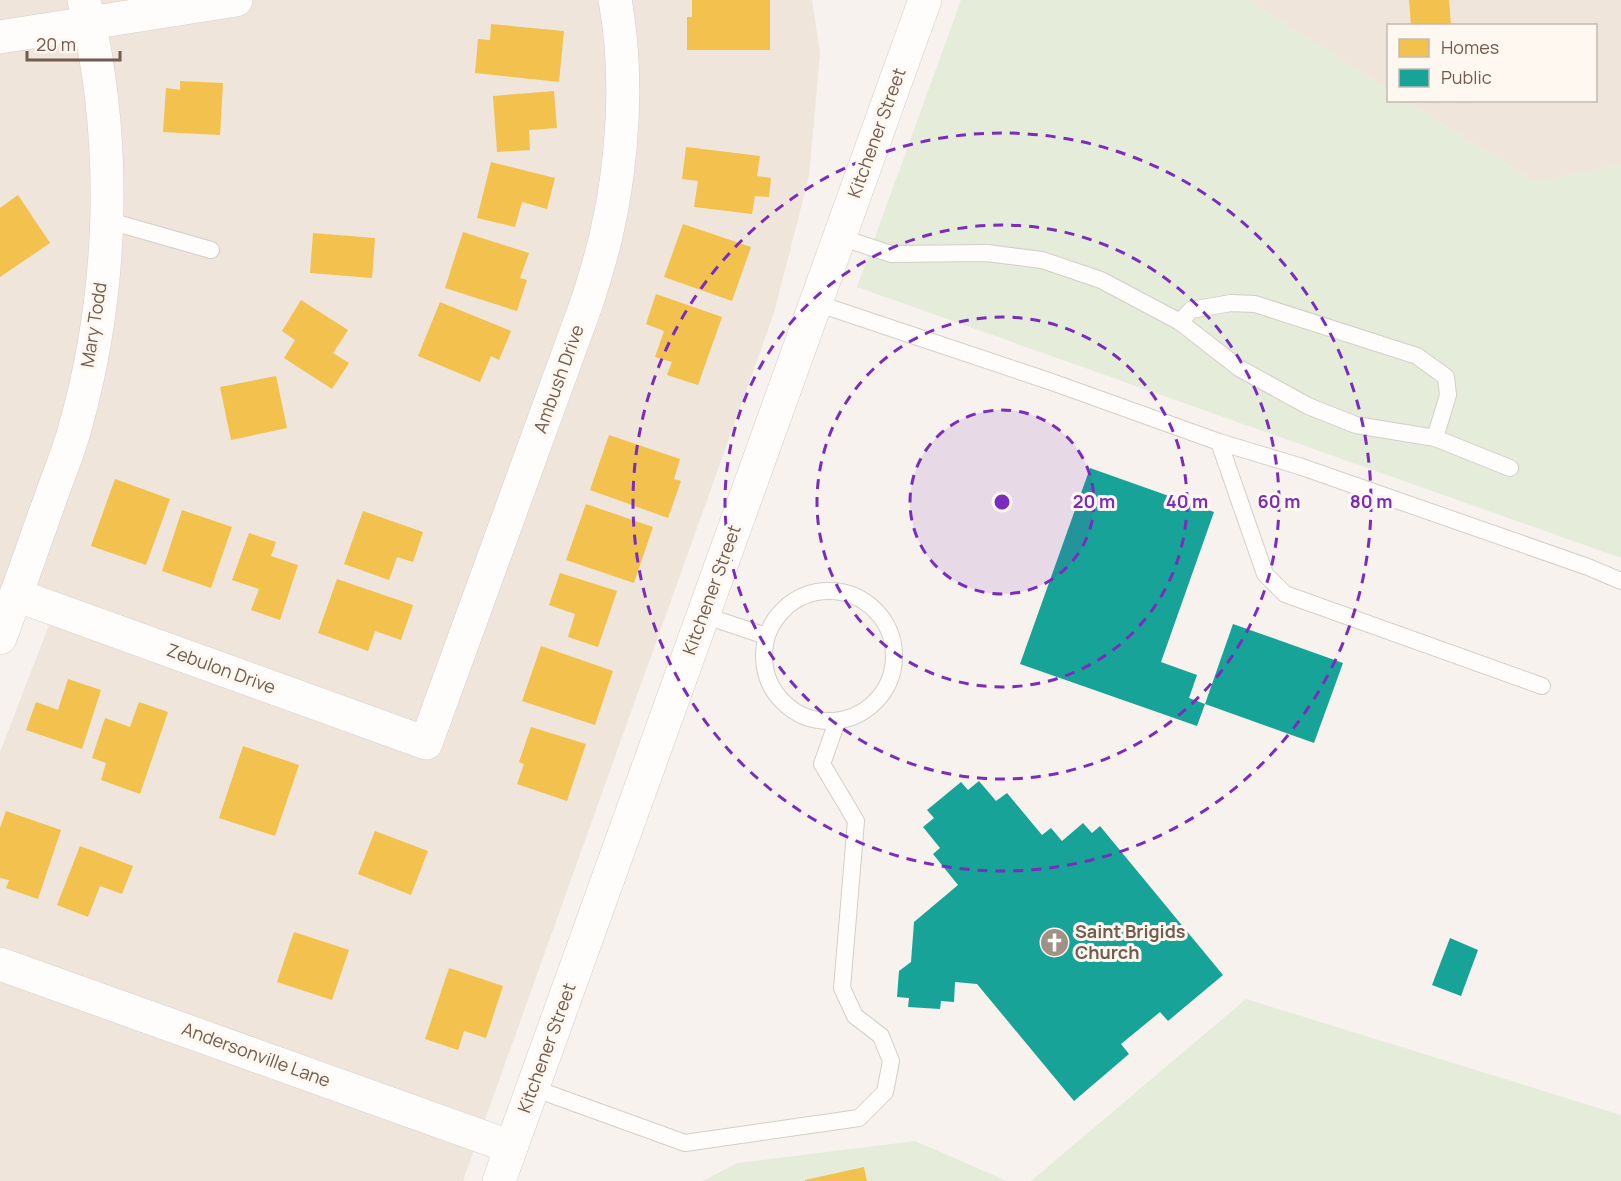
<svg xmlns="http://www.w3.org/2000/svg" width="1621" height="1181" viewBox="0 0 1621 1181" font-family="Manrope,sans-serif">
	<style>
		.residential { fill: #efe5db }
		.green { fill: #e5ecd9 }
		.homes { fill: #f2c14e }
		.public { fill: #17a398 }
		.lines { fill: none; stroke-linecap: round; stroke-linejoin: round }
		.lane-casing { stroke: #d4cec8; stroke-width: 18 }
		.street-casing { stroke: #d4cec8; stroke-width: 34 }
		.lane { stroke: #fefdfc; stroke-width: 16 }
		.street { stroke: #fefdfc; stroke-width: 33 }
		.ring { fill: none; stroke: #7b2cbf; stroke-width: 3; stroke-dasharray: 10 8 }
		.labels { text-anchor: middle; stroke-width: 6; stroke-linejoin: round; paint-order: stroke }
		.street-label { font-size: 18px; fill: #735b4f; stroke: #fef8f0 }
		.poi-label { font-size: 18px; font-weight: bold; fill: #735b4f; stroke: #fef8f0; text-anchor: start }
		.centre { fill: #7b2cbf; stroke: #fef8f0; stroke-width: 3 }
		.ring-label { font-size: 18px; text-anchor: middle; font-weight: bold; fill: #7b2cbf; stroke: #fef8f0; stroke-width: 6; stroke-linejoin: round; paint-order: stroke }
	</style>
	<rect width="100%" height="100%" fill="#f7f2ed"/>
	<g class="residential">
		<path d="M 0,0 L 812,0 L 820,53 L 809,176 L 774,313 L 463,1181 L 0,1181 L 0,752 L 49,625 L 0,592 Z"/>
		<path d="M 1247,0 L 1621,0 L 1621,165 L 1535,182 L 1406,101 L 1596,100 L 1596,26 L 1388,26 L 1388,89 Z"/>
	</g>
	<g class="green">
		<path d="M 961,0 L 1247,0 L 1388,89 L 1388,100 L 1406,101 L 1535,182 L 1621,165 L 1621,558 L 857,287 Z"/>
		<path d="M 1246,999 L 1621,1115 L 1621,1181 L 1031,1181 Z"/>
		<path d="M 915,1141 L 1007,1181 L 703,1181 L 737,1163 Z"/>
	</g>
	<g class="homes">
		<path d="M 692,0 L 770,0 L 770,50 L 687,50 L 687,17 L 692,17 Z"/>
		<path d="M 1409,0 L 1449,0 L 1451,26 L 1411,26 Z"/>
		<path d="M 491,24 L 564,31 L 559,82 L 475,73 L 478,39 L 490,40 Z"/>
		<path d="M 180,81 L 223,83 L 220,135 L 163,132 L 166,88 L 180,90 Z"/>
		<path d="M 554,91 L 557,128 L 529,130 L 530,150 L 497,152 L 493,96 Z"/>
		<path d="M 686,147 L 760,156 L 757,176 L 771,178 L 769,197 L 755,196 L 752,214 L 694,207 L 698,181 L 682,179 Z"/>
		<path d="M 491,162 L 555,178 L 547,209 L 522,202 L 515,227 L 477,218 Z"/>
		<path d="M 18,195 L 50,243 L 0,277 L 0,208 Z"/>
		<path d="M 683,224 L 751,247 L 732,301 L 664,277 Z"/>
		<path d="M 463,232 L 529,253 L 520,278 L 527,280 L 517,311 L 445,288 Z"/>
		<path d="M 313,233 L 375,238 L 372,278 L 310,273 Z"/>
		<path d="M 656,294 L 722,317 L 698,385 L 667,375 L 672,362 L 655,357 L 664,331 L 646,324 Z"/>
		<path d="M 301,300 L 348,330 L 333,353 L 349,363 L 332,389 L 284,358 L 295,340 L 282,331 Z"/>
		<path d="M 440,302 L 511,331 L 499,360 L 491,356 L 480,382 L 418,356 Z"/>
		<path d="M 276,376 L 287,428 L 231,440 L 220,387 Z"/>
		<path d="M 609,435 L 680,459 L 674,479 L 681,481 L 668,518 L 590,490 Z"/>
		<path d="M 115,479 L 170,499 L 146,565 L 91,546 Z"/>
		<path d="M 586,504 L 653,527 L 634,583 L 566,560 Z"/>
		<path d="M 182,510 L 232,527 L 211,588 L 162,571 Z"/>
		<path d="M 363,511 L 423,532 L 413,562 L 397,557 L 389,580 L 344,564 Z"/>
		<path d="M 249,533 L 276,542 L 271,556 L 298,565 L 280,620 L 251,610 L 259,589 L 232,580 Z"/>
		<path d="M 560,573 L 617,591 L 598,647 L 568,637 L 575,614 L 549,605 Z"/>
		<path d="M 337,579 L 413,605 L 401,640 L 375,631 L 368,651 L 318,633 Z"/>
		<path d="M 541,646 L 613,671 L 595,725 L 522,701 Z"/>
		<path d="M 68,679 L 101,690 L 82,749 L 26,730 L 36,702 L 58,710 Z"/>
		<path d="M 139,702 L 168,712 L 140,794 L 101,780 L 106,763 L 92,758 L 105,718 L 130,727 Z"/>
		<path d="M 531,727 L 586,744 L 567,801 L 517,784 L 524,764 L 519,762 Z"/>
		<path d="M 243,746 L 299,765 L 275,836 L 219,818 Z"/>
		<path d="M 6,811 L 61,830 L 38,899 L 6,888 L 9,880 L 0,878 L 0,828 Z"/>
		<path d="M 375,831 L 428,851 L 411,895 L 358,874 Z"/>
		<path d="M 80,846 L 133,866 L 122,894 L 100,886 L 88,917 L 57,905 Z"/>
		<path d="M 294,932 L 349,950 L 332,1000 L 277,982 Z"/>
		<path d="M 449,968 L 503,986 L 486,1038 L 464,1031 L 458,1050 L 425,1039 Z"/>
		<path d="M 864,1167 L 867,1181 L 805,1181 L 805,1180 Z"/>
	</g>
	<g class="public">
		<path d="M 1090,468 L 1214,512 L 1161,662 L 1197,675 L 1189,698 L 1205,704 L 1197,726 L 1020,664 Z"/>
		<path d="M 1233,624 L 1343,663 L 1314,743 L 1205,704 Z"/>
		<path d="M 979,781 L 996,801 L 1007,793 L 1042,835 L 1051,828 L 1062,841 L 1083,823 L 1092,833 L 1100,826 L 1223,975 L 1168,1021 L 1160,1012 L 1121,1044 L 1129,1054 L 1074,1101 L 977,984 L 955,982 L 954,1002 L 941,1001 L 940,1009 L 908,1007 L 909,998 L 897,997 L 899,971 L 911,962 L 914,922 L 958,885 L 933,854 L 940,848 L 923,827 L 934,818 L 927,810 L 961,782 L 968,790 Z"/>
		<path d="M 1450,938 L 1478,950 L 1461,996 L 1432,985 Z"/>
	</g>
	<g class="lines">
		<defs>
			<g id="lane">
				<path d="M 106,220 L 211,250"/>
				<path d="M 840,237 L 891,254 L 987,253 L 1042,260 L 1101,280 L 1180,322 L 1239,368 L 1308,406 L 1356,425 L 1435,438 L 1510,468"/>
				<path d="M 816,303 L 1049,381 L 1219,442 L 1299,466 L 1588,567 L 1621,581"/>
				<path d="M 1180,322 L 1191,310 L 1231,303 L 1255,304 L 1417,356 L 1446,377 L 1448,395 L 1435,438"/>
				<path d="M 1219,442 L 1265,574 L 1285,594 L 1542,686"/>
				<circle cx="829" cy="656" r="65"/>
				<path d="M 703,615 L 766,636"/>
				<path d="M 533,1088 L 685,1143 L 859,1118 L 885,1092 L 891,1061 L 881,1036 L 855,1016 L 842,988 L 856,821 L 822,764 L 837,722"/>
			</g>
			<g id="street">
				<path d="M 0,37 L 236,0"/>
				<path d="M 16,595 L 426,743 L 587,302 C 594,280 601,258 606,236 C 623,163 629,74 615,0"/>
				<path d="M 0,638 C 18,591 34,544 51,497 C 59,474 69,451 75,428 C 114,290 118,139 84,0"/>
				<path d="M 0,964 L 511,1147"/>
				<path d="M 499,1181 L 925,0"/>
			</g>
		</defs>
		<use href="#lane" class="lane-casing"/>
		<use href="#street" class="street-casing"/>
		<use href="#lane" class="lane"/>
		<use href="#street" class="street"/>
	</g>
	<circle cx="1002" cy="502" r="92" fill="#7b2cbf" fill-opacity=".12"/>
	<g class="ring">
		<circle cx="1002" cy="502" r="92"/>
		<circle cx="1002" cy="502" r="185"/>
		<circle cx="1002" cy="502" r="277"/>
		<circle cx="1002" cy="502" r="369"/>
	</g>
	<defs>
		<symbol id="church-disc" viewBox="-11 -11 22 22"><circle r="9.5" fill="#a19086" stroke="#fef8f0"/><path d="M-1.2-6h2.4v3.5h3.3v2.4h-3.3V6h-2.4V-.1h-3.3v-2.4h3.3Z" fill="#fff"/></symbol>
	</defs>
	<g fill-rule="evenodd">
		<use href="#church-disc" x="1038" y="926" width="33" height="33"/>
	</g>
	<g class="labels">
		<g class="street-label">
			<text transform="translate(877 133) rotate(-70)" y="6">Kitchener Street</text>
			<text transform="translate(94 325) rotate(-81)" y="6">Mary Todd</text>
			<text transform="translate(559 379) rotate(-70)" y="6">Ambush Drive</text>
			<text transform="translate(712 590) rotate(-70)" y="6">Kitchener Street</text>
			<text transform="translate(221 669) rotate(20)" y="6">Zebulon Drive</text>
			<text transform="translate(547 1048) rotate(-70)" y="6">Kitchener Street</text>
			<text transform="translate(256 1055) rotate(20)" y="6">Andersonville Lane</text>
		</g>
		<g class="poi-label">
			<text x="1075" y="938">Saint Brigids<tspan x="1075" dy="21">Church</tspan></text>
		</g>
	</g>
	<circle cx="1002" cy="502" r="9" class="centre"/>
	<g class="ring-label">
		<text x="1094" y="508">20 m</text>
		<text x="1187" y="508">40 m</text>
		<text x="1279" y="508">60 m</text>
		<text x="1371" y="508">80 m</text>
	</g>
	<rect x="1387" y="24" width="210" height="78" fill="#fef8f0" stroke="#c6b9b0" stroke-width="1.5"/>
	<rect x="1399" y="39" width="30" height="18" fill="#f2c14e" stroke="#c6b9b0" stroke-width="1.5"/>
	<text x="1441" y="54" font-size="18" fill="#735b4f">Homes</text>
	<rect x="1399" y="69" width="30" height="18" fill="#17a398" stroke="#c6b9b0" stroke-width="1.5"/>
	<text x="1441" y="84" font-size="18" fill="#735b4f">Public</text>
	<path d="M27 51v9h93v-9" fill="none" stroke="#735b4f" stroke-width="3"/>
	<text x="36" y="51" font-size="18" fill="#735b4f" stroke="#fef8f0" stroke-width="4.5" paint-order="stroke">20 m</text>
</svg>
